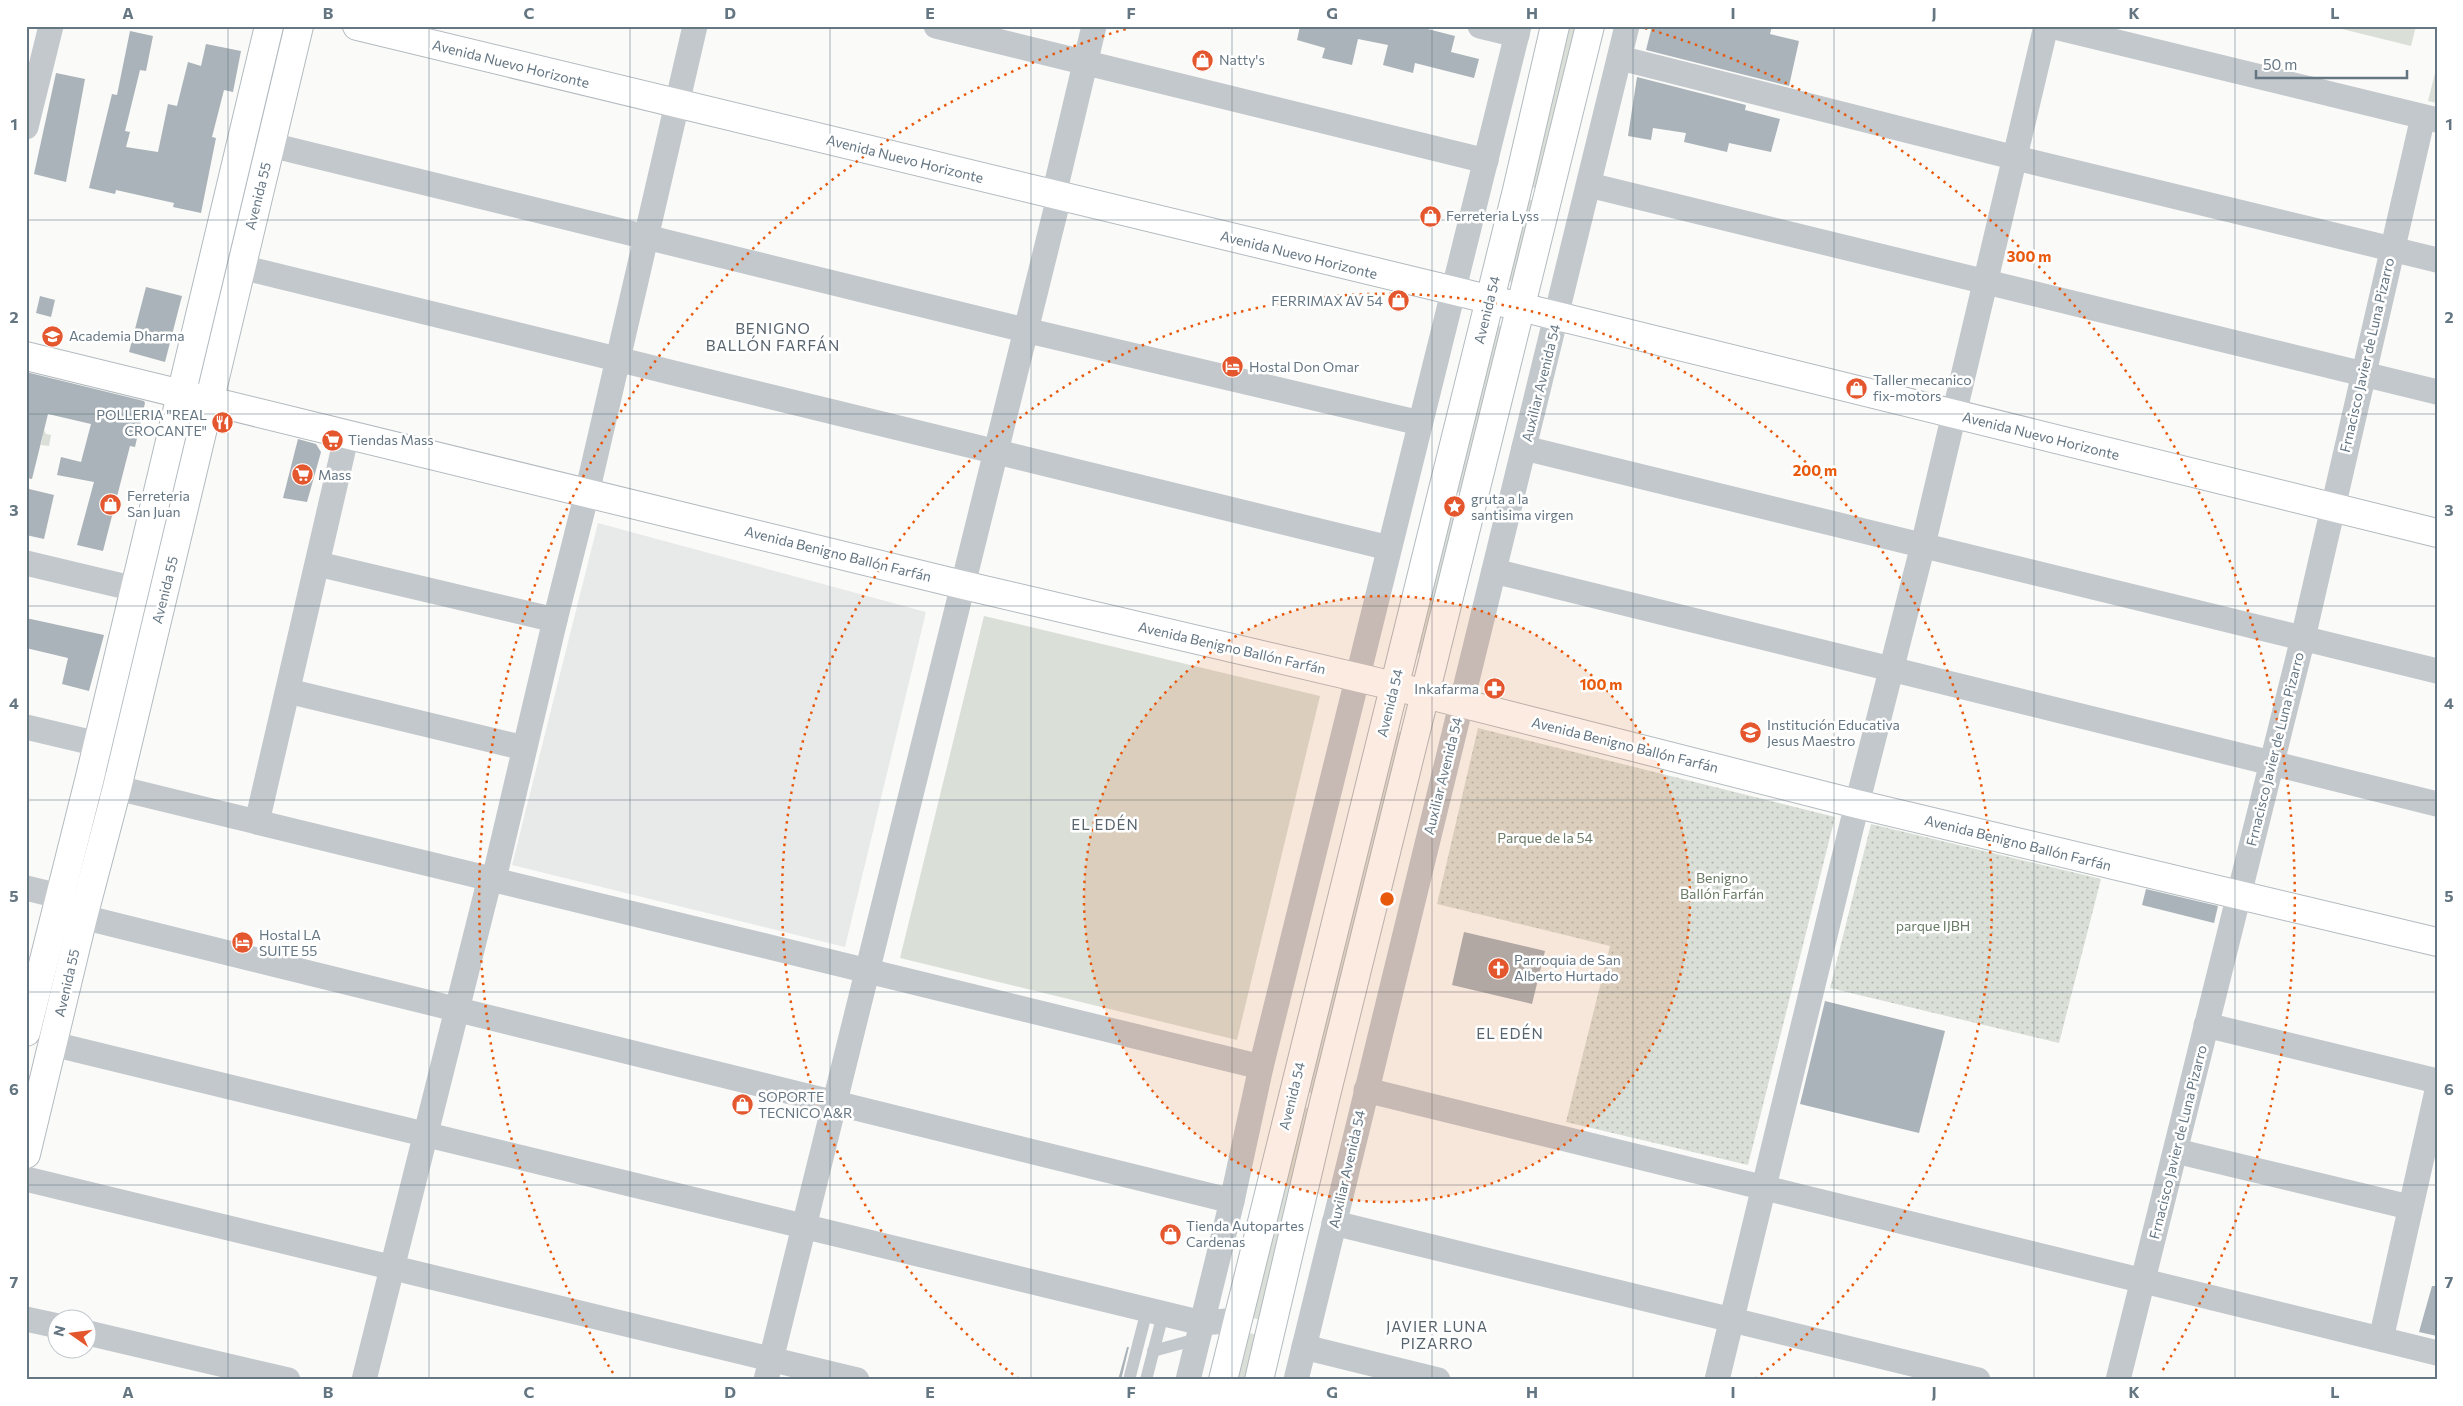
<svg xmlns="http://www.w3.org/2000/svg" width="2463" height="1406" viewBox="0 0 2463 1406" font-family="Commissioner,sans-serif">
	<style>
		.built { fill: #e8e9e9 }
		.grass { fill: #dadfd7 }
		.park { fill: url(#park-dots) }
		.building { fill: #aab3b9 }
		.lines { fill: none; stroke-linecap: round; stroke-linejoin: round }
		.secondary-casing { stroke: #b3babf; stroke-width: 30 }
		.lane { stroke: #c3c8cc; stroke-width: 12 }
		.street { stroke: #c3c8cc; stroke-width: 25 }
		.secondary { stroke: #fff; stroke-width: 28 }
		.grid { fill: none; stroke: #657683; stroke-width: 1; stroke-opacity: 0.55 }
		.ring { fill: none; stroke: #e8590c; stroke-width: 2.5; stroke-dasharray: 2.5 5 }
		.labels { text-anchor: middle; stroke-width: 5; stroke-linejoin: round; paint-order: stroke }
		.poi-label { font-size: 14px; fill: #657683; stroke: #fff; text-anchor: start }
		.street-label { font-size: 14px; fill: #657683; stroke: #fff }
		.park-label { font-size: 14px; fill: #687a64; stroke: #fff }
		.neighbourhood-label { font-size: 15px; letter-spacing: 1px; fill: #57646e; stroke: #fff }
		.centre { fill: #e8590c; stroke: #fff; stroke-width: 2.5 }
		.ring-label { font-size: 15px; text-anchor: middle; font-weight: bold; fill: #e8590c; stroke: #fff; stroke-width: 5; stroke-linejoin: round; paint-order: stroke }
		.neatline { fill: none; stroke: #657683; stroke-width: 2 }
		.grid-label { font-size: 16px; text-anchor: middle; font-weight: bold; fill: #657683 }
	</style>
	<defs>
		<pattern id="park-dots" width="8" height="8" patternUnits="userSpaceOnUse" patternTransform="scale(1.25)"><rect width="8" height="8" fill="#dadfd7"/><path d="M2 2h.1M6 6h.1" fill="none" stroke="#b4b9b4" stroke-width="1.8" stroke-linecap="round"/></pattern>
	</defs>
	<rect width="100%" height="100%" fill="#fafaf8"/>
	<path class="built" d="M 598,523 L 926,612 L 845,947 L 512,865 Z"/>
	<g class="grass">
		<path d="M 1564,26 L 1578,26 L 1539,189 L 1526,186 Z"/>
		<path d="M 2330,26 L 2416,26 L 2411,46 Z"/>
		<path d="M 275,44 L 286,47 L 209,362 L 199,359 Z"/>
		<path d="M 2437,65 L 2437,103 L 2428,101 Z"/>
		<path d="M 1523,198 L 1536,201 L 1516,283 L 1503,280 Z"/>
		<path d="M 1492,324 L 1505,327 L 1465,494 L 1452,491 Z"/>
		<path d="M 44,430 L 46,434 L 51,435 L 49,446 L 41,445 Z"/>
		<path d="M 1448,510 L 1461,513 L 1427,655 L 1414,652 Z"/>
		<path d="M 984,616 L 1320,696 L 1237,1040 L 900,958 Z"/>
		<path d="M 1394,730 L 1406,734 L 1316,1094 L 1302,1091 Z"/>
		<path d="M 1299,1106 L 1313,1109 L 1262,1320 L 1248,1317 Z"/>
		<path d="M 1244,1332 L 1258,1335 L 1248,1380 L 1232,1380 Z"/>
	</g>
	<g class="park">
		<path d="M 1478,728 L 1835,817 L 1748,1165 L 1566,1122 L 1610,946 L 1437,904 Z"/>
		<path d="M 1871,824 L 2101,879 L 2059,1043 L 1830,988 Z"/>
	</g>
	<g class="building">
		<path d="M 1300,26 L 1416,26 L 1455,36 L 1451,52 L 1479,59 L 1474,78 L 1415,63 L 1413,73 L 1383,65 L 1388,45 L 1358,39 L 1352,65 L 1322,58 L 1325,48 L 1297,40 Z"/>
		<path d="M 1652,26 L 1772,26 L 1770,34 L 1799,41 L 1789,86 L 1646,50 Z"/>
		<path d="M 130,31 L 153,36 L 146,71 L 140,70 L 125,131 L 130,132 L 126,147 L 158,152 L 168,104 L 177,106 L 188,62 L 201,66 L 206,44 L 241,51 L 233,92 L 224,90 L 212,137 L 216,138 L 201,213 L 173,207 L 174,203 L 116,190 L 115,194 L 89,188 L 112,94 L 117,95 Z"/>
		<path d="M 56,73 L 85,79 L 66,182 L 34,174 Z"/>
		<path d="M 1637,77 L 1746,105 L 1745,110 L 1780,119 L 1771,152 L 1729,143 L 1727,152 L 1684,142 L 1686,133 L 1653,128 L 1651,140 L 1628,136 Z"/>
		<path d="M 146,287 L 182,296 L 165,362 L 129,352 Z"/>
		<path d="M 40,296 L 55,300 L 51,317 L 36,313 Z"/>
		<path d="M 26,372 L 144,401 L 145,403 L 135,447 L 130,446 L 103,551 L 77,545 L 94,482 L 57,475 L 61,457 L 81,462 L 91,424 L 48,414 L 32,479 L 26,478 Z"/>
		<path d="M 298,439 L 316,444 L 321,452 L 307,502 L 283,498 Z"/>
		<path d="M 29,489 L 54,495 L 44,539 L 26,535 L 26,500 Z"/>
		<path d="M 26,618 L 104,635 L 89,691 L 62,684 L 68,658 L 26,648 Z"/>
		<path d="M 2146,889 L 2218,906 L 2214,923 L 2142,905 Z"/>
		<path d="M 1464,932 L 1545,951 L 1532,1004 L 1452,985 Z"/>
		<path d="M 1825,1001 L 1945,1031 L 1919,1133 L 1800,1104 Z"/>
		<path d="M 2432,1286 L 2437,1286 L 2437,1336 L 2419,1332 Z"/>
		<path d="M 1127,1347 L 1129,1347 L 1121,1380 L 1118,1380 Z"/>
	</g>
	<g class="lines">
		<defs>
			<g id="secondary">
				<path d="M 357,26 L 1521,307 L 2437,533"/>
				<path d="M 26,356 L 963,585 L 1394,686 L 1857,804 L 2437,942"/>
				<path d="M 26,1032 L 89,781 L 269,26"/>
				<path d="M 26,1154 L 83,917 L 117,788 L 299,26"/>
				<path d="M 1223,1380 L 1517,190 L 1555,26"/>
				<path d="M 1259,1380 L 1324,1103 L 1590,26"/>
			</g>
		</defs>
		<use href="#secondary" class="secondary-casing"/>
		<g class="lane">
			<path d="M 1153,1351 L 1197,1339"/>
			<path d="M 1129,1380 L 1147,1310"/>
			<path d="M 1146,1380 L 1163,1314"/>
		</g>
		<g class="street">
			<path d="M 936,26 L 1486,161"/>
			<path d="M 1480,26 L 1517,35"/>
			<path d="M 2051,26 L 2437,120"/>
			<path d="M 1620,58 L 2016,158 L 2437,260"/>
			<path d="M 26,127 L 51,26"/>
			<path d="M 271,145 L 1025,330 L 1420,423"/>
			<path d="M 1589,185 L 2437,392"/>
			<path d="M 241,267 L 1389,548"/>
			<path d="M 1524,448 L 2437,671"/>
			<path d="M 26,563 L 135,589"/>
			<path d="M 318,564 L 555,620"/>
			<path d="M 1494,571 L 2437,804"/>
			<path d="M 288,691 L 524,748"/>
			<path d="M 26,727 L 98,744"/>
			<path d="M 89,781 L 1261,1067"/>
			<path d="M 257,822 L 347,434"/>
			<path d="M 26,888 L 59,896"/>
			<path d="M 83,917 L 1232,1201"/>
			<path d="M 2206,1025 L 2437,1081"/>
			<path d="M 53,1044 L 1202,1323 L 1238,1320"/>
			<path d="M 1366,1090 L 2437,1353"/>
			<path d="M 2176,1151 L 2409,1207"/>
			<path d="M 26,1179 L 857,1380"/>
			<path d="M 1334,1223 L 1978,1380"/>
			<path d="M 26,1319 L 58,1326"/>
			<path d="M 88,1333 L 288,1380"/>
			<path d="M 2381,1339 L 2437,1091"/>
			<path d="M 1304,1347 L 1438,1380"/>
			<path d="M 364,1380 L 487,890 L 494,879 L 555,620 L 587,493 L 695,26"/>
			<path d="M 766,1380 L 1059,197 L 1057,182 L 1094,26"/>
			<path d="M 1188,1380 L 1232,1201 L 1261,1067 L 1519,26"/>
			<path d="M 1296,1380 L 1627,26"/>
			<path d="M 1717,1380 L 1857,804 L 1923,545 L 2046,26"/>
			<path d="M 2118,1380 L 2303,638 L 2423,117"/>
		</g>
		<use href="#secondary" class="secondary"/>
	</g>
	<path class="grid" d="M 228,26 L 228,1380M 429,26 L 429,1380M 630,26 L 630,1380M 830,26 L 830,1380M 1031,26 L 1031,1380M 1232,26 L 1232,1380M 1432,26 L 1432,1380M 1633,26 L 1633,1380M 1834,26 L 1834,1380M 2034,26 L 2034,1380M 2235,26 L 2235,1380M 26,220 L 2437,220M 26,414 L 2437,414M 26,606 L 2437,606M 26,800 L 2437,800M 26,992 L 2437,992M 26,1185 L 2437,1185"/>
	<circle cx="1387" cy="899" r="303" fill="#e8590c" fill-opacity=".12"/>
	<g class="ring">
		<circle cx="1387" cy="899" r="303"/>
		<path d="M1019 1379A605 605 0 1 1 1755 1379"/>
		<path d="M613 1373A908 908 0 0 1 1129 28M1645 28A908 908 0 0 1 2161 1373"/>
	</g>
	<defs>
		<symbol id="shop-disc" viewBox="-11 -11 22 22"><circle r="9.5" fill="#e4572e" stroke="#fff"/><path d="M-5-2.5h2.3a2.7 3.5 0 0 1 5.4 0H5L5.5 6h-11ZM-1.5-2.5h3a1.5 2.3 0 0 0-3 0Z" fill="#fff"/></symbol>
		<symbol id="school-disc" viewBox="-11 -11 22 22"><circle r="9.5" fill="#e4572e" stroke="#fff"/><path d="M0-5L7-2L0 1L-7-2ZM-4 1L0 2.5L4 1V4Q0 6-4 4Z" fill="#fff"/></symbol>
		<symbol id="hotel-disc" viewBox="-11 -11 22 22"><circle r="9.5" fill="#e4572e" stroke="#fff"/><path d="M-6-4.5h1.5V1H6V5H4.5V3h-9V5H-6ZM-4 0a1.8 1.8 0 1 1 3.6 0ZM.5 0V-2.5h3Q6-2.5 6 0Z" fill="#fff"/></symbol>
		<symbol id="restaurant-disc" viewBox="-11 -11 22 22"><circle r="9.5" fill="#e4572e" stroke="#fff"/><path d="M-5-6h1v4h1v-4h1v4h1v-4h1v5L-1.5 .5V6h-2V.5L-5-1ZM5-6V6H3V1.5H1.5Q1.5-4 5-6Z" fill="#fff"/></symbol>
		<symbol id="supermarket-disc" viewBox="-11 -11 22 22"><circle r="9.5" fill="#e4572e" stroke="#fff"/><path d="M-6-5.5h2.5l.6 2H6L4.5 2H-2.5L-4.4-4H-6ZM-1.5 3.2a1.3 1.3 0 1 0 .1 0ZM3 3.2a1.3 1.3 0 1 0 .1 0Z" fill="#fff"/></symbol>
		<symbol id="sight-disc" viewBox="-11 -11 22 22"><circle r="9.5" fill="#e4572e" stroke="#fff"/><path d="M0-6L1.8-2.2L6-1.7L2.9 1.2L3.7 5.4L0 3.3L-3.7 5.4L-2.9 1.2L-6-1.7L-1.8-2.2Z" fill="#fff"/></symbol>
		<symbol id="pharmacy-disc" viewBox="-11 -11 22 22"><circle r="9.5" fill="#e4572e" stroke="#fff"/><path d="M-2-6h4v4h4v4h-4v4h-4v-4h-4v-4h4Z" fill="#fff"/></symbol>
		<symbol id="church-disc" viewBox="-11 -11 22 22"><circle r="9.5" fill="#e4572e" stroke="#fff"/><path d="M-1.2-6h2.4v3.5h3.3v2.4h-3.3V6h-2.4V-.1h-3.3v-2.4h3.3Z" fill="#fff"/></symbol>
	</defs>
	<g fill-rule="evenodd">
		<use href="#shop-disc" x="1190" y="48" width="25" height="25"/>
		<use href="#shop-disc" x="1418" y="204" width="25" height="25"/>
		<use href="#shop-disc" x="1386" y="288" width="25" height="25"/>
		<use href="#school-disc" x="40" y="324" width="25" height="25"/>
		<use href="#hotel-disc" x="1220" y="354" width="25" height="25"/>
		<use href="#shop-disc" x="1844" y="376" width="25" height="25"/>
		<use href="#restaurant-disc" x="210" y="410" width="25" height="25"/>
		<use href="#supermarket-disc" x="320" y="428" width="25" height="25"/>
		<use href="#supermarket-disc" x="290" y="462" width="25" height="25"/>
		<use href="#shop-disc" x="98" y="492" width="25" height="25"/>
		<use href="#sight-disc" x="1442" y="494" width="25" height="25"/>
		<use href="#pharmacy-disc" x="1482" y="676" width="25" height="25"/>
		<use href="#school-disc" x="1738" y="720" width="25" height="25"/>
		<use href="#hotel-disc" x="230" y="930" width="25" height="25"/>
		<use href="#church-disc" x="1486" y="956" width="25" height="25"/>
		<use href="#shop-disc" x="730" y="1092" width="25" height="25"/>
		<use href="#shop-disc" x="1158" y="1222" width="25" height="25"/>
	</g>
	<g class="labels">
		<g class="poi-label">
			<text x="1219" y="65">Natty's</text>
			<text x="1446" y="221">Ferreteria Lyss</text>
			<text x="1383" y="306" text-anchor="end">FERRIMAX AV 54</text>
			<text x="69" y="341">Academia Dharma</text>
			<text x="1249" y="372">Hostal Don Omar</text>
			<text x="1873" y="385">Taller mecanico<tspan x="1873" dy="16">fix-motors</tspan></text>
			<text x="207" y="420" text-anchor="end">POLLERIA "REAL<tspan x="207" dy="16">CROCANTE"</tspan></text>
			<text x="348" y="445">Tiendas Mass</text>
			<text x="318" y="480">Mass</text>
			<text x="127" y="501">Ferreteria<tspan x="127" dy="16">San Juan</tspan></text>
			<text x="1471" y="504">gruta a la<tspan x="1471" dy="16">santisima virgen</tspan></text>
			<text x="1479" y="694" text-anchor="end">Inkafarma</text>
			<text x="1767" y="730">Institución Educativa<tspan x="1767" dy="16">Jesus Maestro</tspan></text>
			<text x="259" y="940">Hostal LA<tspan x="259" dy="16">SUITE 55</tspan></text>
			<text x="1514" y="965">Parroquia de San<tspan x="1514" dy="16">Alberto Hurtado</tspan></text>
			<text x="758" y="1102">SOPORTE<tspan x="758" dy="16">TECNICO A&amp;R</tspan></text>
			<text x="1186" y="1231">Tienda Autopartes<tspan x="1186" dy="16">Cardenas</tspan></text>
		</g>
		<g class="street-label">
			<text transform="translate(511 64) rotate(14)" y="5">Avenida Nuevo Horizonte</text>
			<text transform="translate(905 159) rotate(14)" y="5">Avenida Nuevo Horizonte</text>
			<text transform="translate(258 196) rotate(-76)" y="5">Avenida 55</text>
			<text transform="translate(1299 255) rotate(14)" y="5">Avenida Nuevo Horizonte</text>
			<text transform="translate(1487 310) rotate(-76)" y="5">Avenida 54</text>
			<text transform="translate(2367 355) rotate(-77)" y="5">Frnacisco Javier de Luna Pizarro</text>
			<text transform="translate(1541 383) rotate(-76)" y="5">Auxiliar Avenida 54</text>
			<text transform="translate(2041 436) rotate(14)" y="5">Avenida Nuevo Horizonte</text>
			<text transform="translate(838 554) rotate(14)" y="5">Avenida Benigno Ballón Farfán</text>
			<text transform="translate(165 590) rotate(-76)" y="5">Avenida 55</text>
			<text transform="translate(1232 648) rotate(13)" y="5">Avenida Benigno Ballón Farfán</text>
			<text transform="translate(1390 703) rotate(-76)" y="5">Avenida 54</text>
			<text transform="translate(1625 745) rotate(14)" y="5">Avenida Benigno Ballón Farfán</text>
			<text transform="translate(2275 749) rotate(-76)" y="5">Frnacisco Javier de Luna Pizarro</text>
			<text transform="translate(1443 776) rotate(-76)" y="5">Auxiliar Avenida 54</text>
			<text transform="translate(2018 843) rotate(14)" y="5">Avenida Benigno Ballón Farfán</text>
			<text transform="translate(67 983) rotate(-77)" y="5">Avenida 55</text>
			<text transform="translate(1292 1096) rotate(-76)" y="5">Avenida 54</text>
			<text transform="translate(2178 1142) rotate(-76)" y="5">Frnacisco Javier de Luna Pizarro</text>
			<text transform="translate(1347 1169) rotate(-77)" y="5">Auxiliar Avenida 54</text>
		</g>
		<g class="park-label">
			<text x="1545" y="843">Parque de la 54</text>
			<text x="1722" y="883">Benigno<tspan x="1722" dy="16">Ballón Farfán</tspan></text>
			<text x="1933" y="931">parque IJBH</text>
		</g>
		<g class="neighbourhood-label">
			<text x="773" y="334">BENIGNO<tspan x="773" dy="17">BALLÓN FARFÁN</tspan></text>
			<text x="1105" y="830">EL EDÉN</text>
			<text x="1510" y="1039">EL EDÉN</text>
			<text x="1437" y="1332">JAVIER LUNA<tspan x="1437" dy="17">PIZARRO</tspan></text>
		</g>
	</g>
	<circle cx="1387" cy="899" r="8" class="centre"/>
	<g class="ring-label">
		<text x="2029" y="262">300 m</text>
		<text x="1815" y="476">200 m</text>
		<text x="1601" y="690">100 m</text>
	</g>
	<rect width="2463" height="1406" fill="none" stroke="#ffffff" stroke-width="55"/>
	<g transform="translate(72 1334) rotate(284)"><circle r="24" fill="#ffffff" stroke="#c1c8cd"/>
	<path d="M0-4L9 19L0 12L-9 19Z" fill="#e4572e"/>
	<text y="-8" font-size="14" font-weight="bold" text-anchor="middle" fill="#657683">N</text>
	</g>
	<path d="M2256 70v8h151v-8" fill="none" stroke="#657683" stroke-width="2.5"/>
	<text x="2263" y="70" font-size="15" fill="#657683" stroke="#ffffff" stroke-width="4" paint-order="stroke">50 m</text>
	<rect x="28" y="28" width="2408" height="1350" class="neatline"/>
	<g class="grid-label">
		<text x="128" y="19">A</text>
		<text x="328" y="19">B</text>
		<text x="529" y="19">C</text>
		<text x="730" y="19">D</text>
		<text x="930" y="19">E</text>
		<text x="1131" y="19">F</text>
		<text x="1332" y="19">G</text>
		<text x="1532" y="19">H</text>
		<text x="1733" y="19">I</text>
		<text x="1934" y="19">J</text>
		<text x="2134" y="19">K</text>
		<text x="2335" y="19">L</text>
		<text x="14" y="130">1</text>
		<text x="2449" y="130">1</text>
		<text x="14" y="323">2</text>
		<text x="2449" y="323">2</text>
		<text x="14" y="516">3</text>
		<text x="2449" y="516">3</text>
		<text x="14" y="709">4</text>
		<text x="2449" y="709">4</text>
		<text x="14" y="902">5</text>
		<text x="2449" y="902">5</text>
		<text x="14" y="1095">6</text>
		<text x="2449" y="1095">6</text>
		<text x="14" y="1288">7</text>
		<text x="2449" y="1288">7</text>
		<text x="128" y="1398">A</text>
		<text x="328" y="1398">B</text>
		<text x="529" y="1398">C</text>
		<text x="730" y="1398">D</text>
		<text x="930" y="1398">E</text>
		<text x="1131" y="1398">F</text>
		<text x="1332" y="1398">G</text>
		<text x="1532" y="1398">H</text>
		<text x="1733" y="1398">I</text>
		<text x="1934" y="1398">J</text>
		<text x="2134" y="1398">K</text>
		<text x="2335" y="1398">L</text>
	</g>
</svg>
